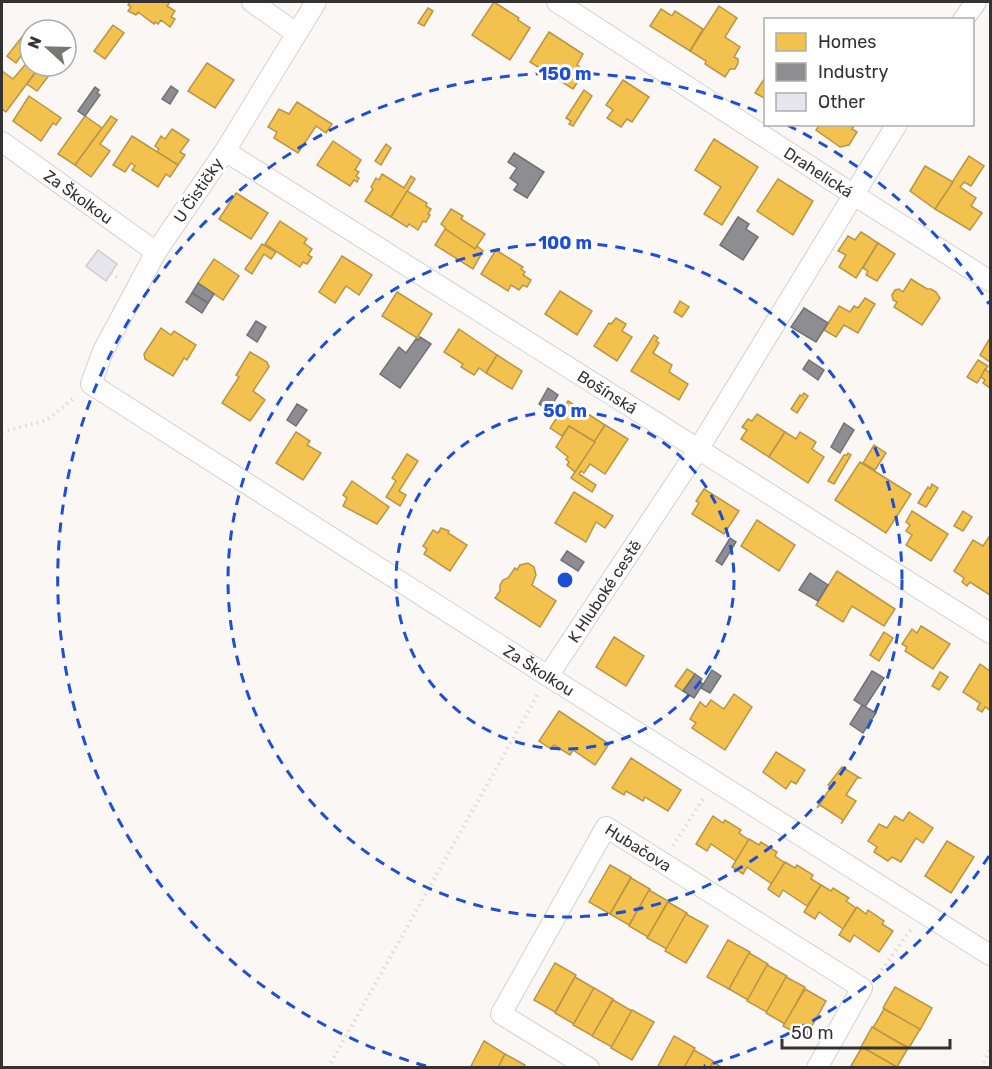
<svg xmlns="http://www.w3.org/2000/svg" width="992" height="1069" viewBox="0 0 992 1069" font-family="Rubik,sans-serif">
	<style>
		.homes { fill: #f2c14e; stroke: #b99646; stroke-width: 1.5 }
		.industry { fill: #8d8d92; stroke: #727275; stroke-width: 1.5 }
		.building { fill: #e7e6ef; stroke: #cecdcd; stroke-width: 1.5 }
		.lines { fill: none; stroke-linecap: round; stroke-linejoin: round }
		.minor-casing { stroke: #d4d2d0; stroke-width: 22 }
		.path { stroke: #dcdcdc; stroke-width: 4; stroke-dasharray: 1.5 4.5; stroke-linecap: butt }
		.minor { stroke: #fefefe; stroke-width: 20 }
		.ring { fill: none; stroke: #1d4ed8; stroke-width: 3; stroke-dasharray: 10 8 }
		.labels { text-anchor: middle; stroke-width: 6; stroke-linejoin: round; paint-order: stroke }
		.street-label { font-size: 16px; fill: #343232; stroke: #fff }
		.centre { fill: #1d4ed8; stroke: #fff; stroke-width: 3 }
		.ring-label { font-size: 18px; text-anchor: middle; font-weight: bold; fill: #1d4ed8; stroke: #fff; stroke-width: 6; stroke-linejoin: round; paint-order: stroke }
	</style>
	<rect width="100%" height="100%" fill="#faf7f5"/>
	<g class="homes">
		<path d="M 130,2 L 170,2 L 167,6 L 175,11 L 171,17 L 175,19 L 170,27 L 161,20 L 158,24 L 155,22 L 154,24 L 138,12 L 136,15 L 128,11 L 131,7 L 128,5 Z"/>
		<path d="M 494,2 L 519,18 L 518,20 L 530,28 L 510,60 L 472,35 Z"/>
		<path d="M 719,6 L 737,18 L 725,37 L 740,47 L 734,57 L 738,59 L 738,63 L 735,69 L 730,69 L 725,77 L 705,64 L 706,61 L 690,51 Z"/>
		<path d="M 428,8 L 433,11 L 424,26 L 418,23 Z"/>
		<path d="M 661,9 L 672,16 L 675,11 L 703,29 L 690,51 L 650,26 Z"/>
		<path d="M 113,25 L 124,33 L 105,59 L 94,51 Z"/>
		<path d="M 549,32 L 583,54 L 577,65 L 585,71 L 573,89 L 530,62 Z"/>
		<path d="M 25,33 L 29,36 L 30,35 L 30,43 L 16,63 L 7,56 Z"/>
		<path d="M 30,59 L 30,66 L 40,66 L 6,112 L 2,109 L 2,71 L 13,79 Z"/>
		<path d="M 207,63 L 234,80 L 215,108 L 188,91 Z"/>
		<path d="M 40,66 L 49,66 L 54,69 L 37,91 L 27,84 Z"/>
		<path d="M 766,76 L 766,99 L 755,93 Z"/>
		<path d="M 623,80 L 649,97 L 632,122 L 627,119 L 621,127 L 607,118 L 613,110 L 606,105 Z"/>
		<path d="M 584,90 L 592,96 L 573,126 L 569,124 L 571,121 L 566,118 Z"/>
		<path d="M 29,96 L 61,118 L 56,125 L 53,123 L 41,141 L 13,121 Z"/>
		<path d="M 297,102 L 332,124 L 326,133 L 316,126 L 298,153 L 274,138 L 277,132 L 268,127 L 279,109 L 289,114 Z"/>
		<path d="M 85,116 L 102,128 L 75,165 L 58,154 Z"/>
		<path d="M 111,116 L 117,120 L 100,144 L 110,151 L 91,177 L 75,165 Z"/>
		<path d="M 820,124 L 855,124 L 852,129 L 857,132 L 849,145 L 840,147 L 816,130 Z"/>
		<path d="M 172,129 L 189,140 L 180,152 L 185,155 L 178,165 L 157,152 L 159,149 L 155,146 L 161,136 L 165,139 Z"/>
		<path d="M 132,136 L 178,165 L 170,177 L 166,174 L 158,187 L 132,170 L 135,166 L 131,163 L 125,172 L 113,165 Z"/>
		<path d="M 714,139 L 758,167 L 722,225 L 704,214 L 721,187 L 695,170 Z"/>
		<path d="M 333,141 L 361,160 L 355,170 L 359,172 L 356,176 L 359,178 L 357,182 L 354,180 L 350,186 L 317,165 Z"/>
		<path d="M 386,144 L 391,148 L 381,165 L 375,161 Z"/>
		<path d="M 969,156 L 984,166 L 971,186 L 964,182 L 960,187 L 976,198 L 971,206 L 982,213 L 970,230 L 935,209 Z"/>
		<path d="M 925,166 L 953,182 L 935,209 L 910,191 Z"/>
		<path d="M 382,174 L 404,188 L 411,176 L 415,179 L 391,217 L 365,201 L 373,189 L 371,187 L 376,178 L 379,180 Z"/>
		<path d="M 778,179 L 813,201 L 793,235 L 757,211 Z"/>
		<path d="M 407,191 L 427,203 L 426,206 L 431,209 L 428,214 L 430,215 L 426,222 L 423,221 L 418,230 L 409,224 L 407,227 L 391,217 Z"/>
		<path d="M 236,193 L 268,213 L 251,239 L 219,219 Z"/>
		<path d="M 451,209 L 463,216 L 461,219 L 485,234 L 475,249 L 445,229 L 446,228 L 441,224 Z"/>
		<path d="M 280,221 L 307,239 L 304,243 L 312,249 L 308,255 L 312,257 L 307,264 L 303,262 L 300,267 L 265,244 Z"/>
		<path d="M 445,229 L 475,249 L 477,246 L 483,251 L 473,269 L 435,245 Z"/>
		<path d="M 861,232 L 878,243 L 856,278 L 839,267 L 846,255 L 838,251 L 848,236 L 855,240 Z"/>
		<path d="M 878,243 L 895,254 L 877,281 L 866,275 L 868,271 L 863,268 Z"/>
		<path d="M 262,244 L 276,252 L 271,259 L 264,254 L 252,274 L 245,269 Z"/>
		<path d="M 496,250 L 523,267 L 521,269 L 525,272 L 523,275 L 531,280 L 527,287 L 523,285 L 519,290 L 511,285 L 508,291 L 481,274 Z"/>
		<path d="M 342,256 L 372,275 L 359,295 L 346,286 L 335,303 L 319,292 Z"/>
		<path d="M 214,259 L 239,276 L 223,300 L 198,283 Z"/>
		<path d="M 911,279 L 927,289 L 931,289 L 936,292 L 940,298 L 922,325 L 894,307 L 897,302 L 893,300 L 892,295 L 895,290 L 899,289 L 903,292 Z"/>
		<path d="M 560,291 L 592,311 L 577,335 L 545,314 Z"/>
		<path d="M 397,292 L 432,314 L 417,338 L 382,316 Z"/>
		<path d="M 865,298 L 875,304 L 858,333 L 844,325 L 836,337 L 824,330 L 839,306 L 850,312 L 854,306 L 858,308 Z"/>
		<path d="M 680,301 L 689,307 L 682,317 L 674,312 Z"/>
		<path d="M 616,318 L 626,324 L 622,331 L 632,337 L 617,361 L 594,346 L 609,323 L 611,324 Z"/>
		<path d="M 161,328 L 171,335 L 174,331 L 196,345 L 187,360 L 184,358 L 173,376 L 145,359 L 144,354 Z"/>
		<path d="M 459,329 L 497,355 L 486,373 L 479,368 L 474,375 L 461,367 L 463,364 L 444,352 Z"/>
		<path d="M 654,335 L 658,338 L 656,341 L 659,343 L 653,353 L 672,365 L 669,372 L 688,384 L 679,400 L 631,371 Z"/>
		<path d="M 990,338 L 990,362 L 980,355 Z"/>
		<path d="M 250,352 L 267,362 L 269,367 L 253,391 L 265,400 L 250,421 L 222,403 L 239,377 L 236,375 Z"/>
		<path d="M 497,355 L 522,371 L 512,389 L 486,373 Z"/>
		<path d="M 978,360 L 988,366 L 977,383 L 967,377 Z"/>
		<path d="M 985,369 L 990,373 L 990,388 L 983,383 L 985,380 L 981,377 Z"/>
		<path d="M 804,393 L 808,396 L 797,413 L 791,409 L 800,395 L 802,396 Z"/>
		<path d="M 568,401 L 605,425 L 595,442 L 569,426 L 562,436 L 550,428 Z"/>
		<path d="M 757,414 L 785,432 L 769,457 L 741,439 L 747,430 L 742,427 L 748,419 L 752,421 Z"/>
		<path d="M 605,425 L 628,439 L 605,474 L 590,464 L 584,473 L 581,471 L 579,474 L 596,485 L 592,492 L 571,478 Z"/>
		<path d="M 569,426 L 595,442 L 575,472 L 567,465 L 569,462 L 566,459 L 568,457 L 556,447 Z"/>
		<path d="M 296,432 L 310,441 L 307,445 L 321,453 L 303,480 L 276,463 Z"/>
		<path d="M 785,432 L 796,439 L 800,432 L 816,442 L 812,449 L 824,457 L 808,483 L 769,457 Z"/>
		<path d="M 874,445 L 886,453 L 875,470 L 863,463 Z"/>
		<path d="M 848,453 L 851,455 L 834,484 L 828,481 L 844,455 L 847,455 Z"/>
		<path d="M 407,454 L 418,461 L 399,491 L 406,495 L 400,506 L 386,497 L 396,481 L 392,478 Z"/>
		<path d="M 860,462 L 911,494 L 886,533 L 835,500 Z"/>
		<path d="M 352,481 L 389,507 L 377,524 L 343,506 L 347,498 L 343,495 Z"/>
		<path d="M 932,484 L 938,488 L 926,507 L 918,503 L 928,487 L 930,489 Z"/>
		<path d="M 704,489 L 739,511 L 724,534 L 692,514 L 699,503 L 696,501 Z"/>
		<path d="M 574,492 L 613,516 L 605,528 L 596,522 L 586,542 L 555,523 Z"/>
		<path d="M 912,511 L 948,534 L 931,561 L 906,545 L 912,535 L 906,531 L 910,525 L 906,522 Z"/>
		<path d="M 963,511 L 972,517 L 963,531 L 954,526 Z"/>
		<path d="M 757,520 L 795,545 L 779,571 L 741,546 Z"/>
		<path d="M 441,528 L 449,531 L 448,533 L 467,545 L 450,571 L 424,554 L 427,549 L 423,546 L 433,530 L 438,533 Z"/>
		<path d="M 989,537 L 990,538 L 990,595 L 970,582 L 967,586 L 962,582 L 964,578 L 954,571 L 973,540 L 983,546 Z"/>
		<path d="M 528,563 L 534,567 L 536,575 L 532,585 L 556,601 L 540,627 L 495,598 L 500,591 L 500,585 L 503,580 L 508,578 L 515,568 L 517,570 L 520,565 Z"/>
		<path d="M 837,571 L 895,609 L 884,626 L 852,606 L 843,622 L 816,605 Z"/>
		<path d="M 921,626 L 950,644 L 933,669 L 905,651 L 907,647 L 902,644 L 912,629 L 917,633 Z"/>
		<path d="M 884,632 L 893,638 L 879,661 L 870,655 Z"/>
		<path d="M 614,637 L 644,656 L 626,686 L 596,667 Z"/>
		<path d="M 980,664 L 990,671 L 990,710 L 985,707 L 982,712 L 977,709 L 980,703 L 963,692 Z"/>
		<path d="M 687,669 L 695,674 L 683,691 L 675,686 Z"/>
		<path d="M 940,672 L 948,677 L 939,690 L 932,686 Z"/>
		<path d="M 734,694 L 752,707 L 725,750 L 692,728 L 696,723 L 690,719 L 700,702 L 706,707 L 711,700 L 724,709 Z"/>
		<path d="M 559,711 L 609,744 L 595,765 L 573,750 L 570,755 L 554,745 L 551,749 L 539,741 Z"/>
		<path d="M 776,752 L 805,770 L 796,784 L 791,781 L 786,789 L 763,772 Z"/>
		<path d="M 631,758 L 681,790 L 668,811 L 645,797 L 643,801 L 626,791 L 624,795 L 612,788 Z"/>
		<path d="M 842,767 L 860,778 L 857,778 L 846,795 L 856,801 L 841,824 L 843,820 L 820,805 L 817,808 L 831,787 L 828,785 Z"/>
		<path d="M 909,812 L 933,828 L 923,843 L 916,838 L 901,862 L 892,857 L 888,861 L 874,852 L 877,847 L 868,841 L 879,824 L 887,828 L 895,816 L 903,821 Z"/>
		<path d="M 713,816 L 723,823 L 725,820 L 741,830 L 739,833 L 749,840 L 736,861 L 711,844 L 707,851 L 696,844 Z"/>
		<path d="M 749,839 L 759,845 L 761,842 L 777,852 L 775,856 L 785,863 L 772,884 L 747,867 L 743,874 L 732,867 Z"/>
		<path d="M 947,841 L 974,857 L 951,893 L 925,876 Z"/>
		<path d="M 785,862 L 795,868 L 797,865 L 813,875 L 811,879 L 821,885 L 807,906 L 783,890 L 779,897 L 768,889 Z"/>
		<path d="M 610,865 L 631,877 L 610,914 L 589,902 Z"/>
		<path d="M 631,878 L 650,889 L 629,925 L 610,914 Z"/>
		<path d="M 821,885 L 831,891 L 833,888 L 849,898 L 846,901 L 856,908 L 843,929 L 819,912 L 815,919 L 804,912 Z"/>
		<path d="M 649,890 L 668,901 L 648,937 L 629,926 Z"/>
		<path d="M 668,902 L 687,913 L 667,949 L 647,938 Z"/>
		<path d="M 857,907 L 866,914 L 868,910 L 884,921 L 882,924 L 893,931 L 879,952 L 854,935 L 850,942 L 839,935 Z"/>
		<path d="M 686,914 L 708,926 L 686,963 L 665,951 Z"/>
		<path d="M 728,940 L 750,952 L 729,989 L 707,977 Z"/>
		<path d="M 749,953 L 768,964 L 748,1000 L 729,989 Z"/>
		<path d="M 555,963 L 576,975 L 555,1012 L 534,1000 Z"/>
		<path d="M 767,965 L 787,976 L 767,1012 L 747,1001 Z"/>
		<path d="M 575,977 L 594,988 L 574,1024 L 555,1013 Z"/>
		<path d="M 786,977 L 805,987 L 785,1024 L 766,1013 Z"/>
		<path d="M 895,987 L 932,1008 L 920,1030 L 883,1008 Z"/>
		<path d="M 594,988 L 613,999 L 593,1036 L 573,1025 Z"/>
		<path d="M 805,989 L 826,1001 L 805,1038 L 783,1026 Z"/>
		<path d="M 613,1000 L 632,1011 L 612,1047 L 592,1036 Z"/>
		<path d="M 884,1009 L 920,1029 L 909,1048 L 873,1028 Z"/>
		<path d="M 632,1010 L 654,1022 L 632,1060 L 611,1048 Z"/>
		<path d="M 872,1027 L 908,1048 L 897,1067 L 861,1047 Z"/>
		<path d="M 674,1036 L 695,1048 L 684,1068 L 657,1068 Z"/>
		<path d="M 484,1041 L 505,1054 L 498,1068 L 470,1068 Z"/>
		<path d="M 862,1047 L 897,1067 L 898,1068 L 853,1068 L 851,1066 Z"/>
		<path d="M 694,1050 L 713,1061 L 710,1068 L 684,1068 Z"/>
		<path d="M 505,1054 L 525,1065 L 523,1068 L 498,1068 Z"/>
		<path d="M 713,1062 L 723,1068 L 710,1068 Z"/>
	</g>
	<g class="industry">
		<path d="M 171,86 L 178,91 L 170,104 L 162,99 Z"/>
		<path d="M 95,87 L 99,90 L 97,93 L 100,95 L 85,116 L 78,111 Z"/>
		<path d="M 514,153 L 544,172 L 527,198 L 514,190 L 518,184 L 510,178 L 517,168 L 508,162 Z"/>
		<path d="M 738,217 L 749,224 L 746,229 L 758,237 L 743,260 L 720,245 Z"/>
		<path d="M 198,283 L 214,294 L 208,303 L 192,293 Z"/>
		<path d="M 192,293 L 208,303 L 202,313 L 186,302 Z"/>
		<path d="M 804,308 L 828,323 L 816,342 L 791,327 Z"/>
		<path d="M 256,321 L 266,327 L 257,342 L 247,335 Z"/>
		<path d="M 420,337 L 431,344 L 400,388 L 380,374 L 399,347 L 406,353 L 416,339 L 418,340 Z"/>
		<path d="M 809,360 L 824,370 L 818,380 L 803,369 Z"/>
		<path d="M 548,388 L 558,395 L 549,410 L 539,404 Z"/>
		<path d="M 297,404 L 307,410 L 296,426 L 287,420 Z"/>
		<path d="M 844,423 L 854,430 L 840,453 L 831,447 Z"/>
		<path d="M 730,538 L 736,542 L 722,565 L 716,561 Z"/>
		<path d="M 567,551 L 584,562 L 578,571 L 561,560 Z"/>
		<path d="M 810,573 L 828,585 L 818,601 L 799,590 Z"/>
		<path d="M 712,670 L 721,676 L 710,693 L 701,688 Z"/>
		<path d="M 872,671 L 884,678 L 865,707 L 854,700 Z"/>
		<path d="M 695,674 L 702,679 L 700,682 L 703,684 L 694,698 L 683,691 Z"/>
		<path d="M 862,705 L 876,713 L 863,733 L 850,724 Z"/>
	</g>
	<path class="building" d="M 98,250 L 117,264 L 106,281 L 86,266 Z"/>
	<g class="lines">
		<defs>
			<g id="minor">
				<path d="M 252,2 L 296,33"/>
				<path id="s1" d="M 316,2 L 225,151 L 156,252 L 103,351 L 91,384 L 548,676 L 990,955"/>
				<path id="s2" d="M 557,2 L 854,195 L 990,281"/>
				<path d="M 963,20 L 976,2"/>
				<path id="s3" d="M 2,142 L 156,252"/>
				<path id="s4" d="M 225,151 L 990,633"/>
				<path id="s5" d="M 548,676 L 699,448 L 897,124"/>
				<path id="s6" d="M 589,1068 L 501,1014 L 606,827 L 862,988 L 817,1068"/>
			</g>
		</defs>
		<use href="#minor" class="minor-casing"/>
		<g class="path">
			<path d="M 111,273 L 120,280"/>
			<path d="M 2,432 L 47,420 L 75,397"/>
			<path d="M 673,846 L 704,797"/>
			<path d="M 878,975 L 912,928"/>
			<path d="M 328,1068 L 538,694"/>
			<path d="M 981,1068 L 990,1050"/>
		</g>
		<use href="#minor" class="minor"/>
	</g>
	<g class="ring">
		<circle cx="565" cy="580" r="169"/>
		<circle cx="565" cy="580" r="337"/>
		<path d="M989 856A506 506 0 0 1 704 1066M426 1066A506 506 0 1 1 763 114M787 125A506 506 0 0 1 989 304"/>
	</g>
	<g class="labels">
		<g class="street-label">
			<text dy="6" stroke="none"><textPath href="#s2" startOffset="312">Drahelická</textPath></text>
			<text transform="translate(198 190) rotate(-56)" y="6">U Čističky</text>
			<text dy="6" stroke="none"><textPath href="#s3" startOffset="94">Za Školkou</textPath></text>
			<text dy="6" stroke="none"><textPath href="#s4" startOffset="452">Bošínská</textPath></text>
			<text dy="6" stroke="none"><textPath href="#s5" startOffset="102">K Hluboké cestě</textPath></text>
			<text dy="6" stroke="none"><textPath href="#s1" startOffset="976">Za Školkou</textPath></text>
			<text dy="6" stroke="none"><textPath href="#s6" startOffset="356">Hubačova</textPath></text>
		</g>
	</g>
	<circle cx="565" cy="580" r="9" class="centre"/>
	<g class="ring-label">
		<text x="565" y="80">150 m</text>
		<text x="565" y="249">100 m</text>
		<text x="565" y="417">50 m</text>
	</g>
	<rect width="992" height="1069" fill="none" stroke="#343232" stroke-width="6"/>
	<rect x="764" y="18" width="210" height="108" fill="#ffffff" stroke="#aeadad" stroke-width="1.5"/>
	<rect x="776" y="33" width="30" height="18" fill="#f2c14e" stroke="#aeadad" stroke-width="1.5"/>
	<text x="818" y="48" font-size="18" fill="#343232">Homes</text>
	<rect x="776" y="63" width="30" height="18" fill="#8d8d92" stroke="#aeadad" stroke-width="1.5"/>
	<text x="818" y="78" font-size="18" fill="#343232">Industry</text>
	<rect x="776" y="93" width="30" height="18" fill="#e7e6ef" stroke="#aeadad" stroke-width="1.5"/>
	<text x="818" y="108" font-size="18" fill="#343232">Other</text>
	<g transform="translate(48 48) rotate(292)"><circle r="28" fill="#ffffff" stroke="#aeadad" stroke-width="1.5"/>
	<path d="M0-4.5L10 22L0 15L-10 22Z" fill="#797776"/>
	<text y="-9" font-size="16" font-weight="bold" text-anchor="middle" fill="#343232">N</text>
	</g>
	<path d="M782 1039v9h168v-9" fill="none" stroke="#343232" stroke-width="3"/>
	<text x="791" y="1039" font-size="18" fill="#343232" stroke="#ffffff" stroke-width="4.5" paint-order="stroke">50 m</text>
</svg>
